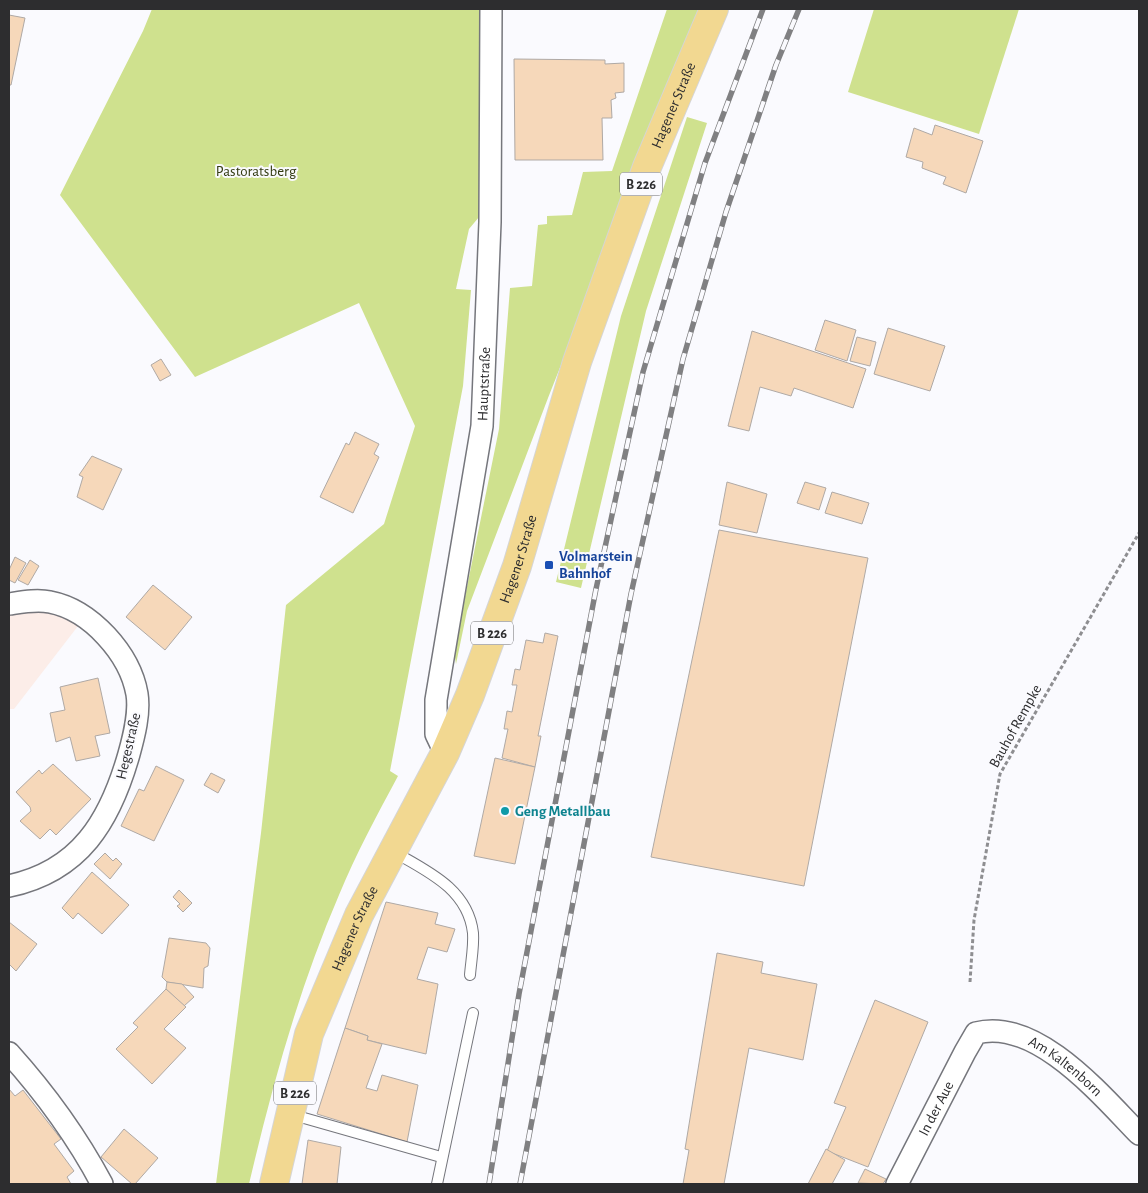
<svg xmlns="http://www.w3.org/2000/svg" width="1148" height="1193" viewBox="0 0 1148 1193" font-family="'Alegreya Sans',sans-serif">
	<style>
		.commercial { fill: #fcede8 }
		.green { fill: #cfe18e }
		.building { fill: #f6d8ba; stroke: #afa9a5 }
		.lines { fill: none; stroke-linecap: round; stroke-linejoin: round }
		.lane-casing { stroke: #75767c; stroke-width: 12 }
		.street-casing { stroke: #75767c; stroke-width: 24 }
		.primary-casing { stroke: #d5d5d5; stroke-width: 30 }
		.path { stroke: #8e8e91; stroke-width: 3; stroke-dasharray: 4 2.5; stroke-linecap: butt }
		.lane { stroke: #fff; stroke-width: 10 }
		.street { stroke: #fff; stroke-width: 21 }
		.primary { stroke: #f2d891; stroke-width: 28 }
		.rail-casing { stroke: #808082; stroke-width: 5.5 }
		.rail { stroke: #fafafe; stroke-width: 4; stroke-dasharray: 11; stroke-linecap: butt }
		.transit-dot { fill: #1a4fb4; stroke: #fafafe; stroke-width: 2 }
		.culture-dot { fill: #0f9aa8; stroke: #fafafe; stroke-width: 2 }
		.labels { text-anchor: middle; stroke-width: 4; stroke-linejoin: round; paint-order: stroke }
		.shield { fill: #fafafe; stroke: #6a6a6d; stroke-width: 1 }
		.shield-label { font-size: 14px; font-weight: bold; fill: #2d2d2f }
		.street-label { font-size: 15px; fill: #2d2d2f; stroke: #fafafe }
		.park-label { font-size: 15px; fill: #333b11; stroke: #fafafe }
		.transit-label { font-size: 15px; font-weight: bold; fill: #164399; stroke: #fafafe; text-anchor: start }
		.culture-label { font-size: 15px; font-weight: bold; fill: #0d838f; stroke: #fafafe; text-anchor: start }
	</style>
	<rect width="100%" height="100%" fill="#fafafe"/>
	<path class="commercial" d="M 12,601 L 71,620 L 78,626 L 14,709 L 9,709 L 9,602 Z"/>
	<g class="green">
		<path d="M 152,9 L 480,9 L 479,217 L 469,229 L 456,289 L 471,290 L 463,386 L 390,771 L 398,776 C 377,815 356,854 339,895 C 299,988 272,1086 249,1184 L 216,1184 L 261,833 L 286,605 L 384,524 L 415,426 L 359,303 L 195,377 L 60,195 L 143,31 Z"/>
		<path d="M 667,9 L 702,9 L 548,398 L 467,611 L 456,664 L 454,651 L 499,429 L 510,288 L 532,286 L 538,225 L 547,224 L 547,216 L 572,215 L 583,172 L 612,171 Z"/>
		<path d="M 874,9 L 1019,9 L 979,134 L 848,92 Z"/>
		<path d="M 687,117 L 707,123 L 646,311 L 581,588 L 556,582 L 621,316 Z"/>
	</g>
	<g class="building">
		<path d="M 9,15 L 25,18 L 11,85 L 9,85 Z"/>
		<path d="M 514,59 L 605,60 L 605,64 L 624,63 L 624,92 L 615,93 L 616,98 L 611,100 L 612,118 L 602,118 L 603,160 L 515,160 Z"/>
		<path d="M 935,125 L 983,141 L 966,193 L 943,184 L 946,177 L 922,168 L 923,162 L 906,157 L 914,128 L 932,135 Z"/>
		<path d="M 825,320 L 856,330 L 847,361 L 815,350 Z"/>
		<path d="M 888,328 L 945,346 L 930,391 L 874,374 Z"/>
		<path d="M 752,331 L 866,369 L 853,408 L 794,388 L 791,396 L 760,387 L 749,431 L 728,426 Z"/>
		<path d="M 857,337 L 876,342 L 870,366 L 850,361 Z"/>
		<path d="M 161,359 L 171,375 L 160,381 L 151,365 Z"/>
		<path d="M 355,432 L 379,444 L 374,454 L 379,457 L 353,513 L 320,497 L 346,443 L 349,445 Z"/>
		<path d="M 92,456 L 122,469 L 103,510 L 77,497 L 83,477 L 79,475 Z"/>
		<path d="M 727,482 L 767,494 L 757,533 L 719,525 Z"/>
		<path d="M 805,482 L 826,488 L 819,510 L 797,503 Z"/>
		<path d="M 832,492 L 869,503 L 862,524 L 825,513 Z"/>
		<path d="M 719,530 L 868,558 L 804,886 L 651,857 Z"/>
		<path d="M 15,557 L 26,563 L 15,583 L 9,580 L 9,570 Z"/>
		<path d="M 30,560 L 39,566 L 28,585 L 18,580 Z"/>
		<path d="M 153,585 L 192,617 L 165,650 L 126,617 Z"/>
		<path d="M 545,633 L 558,636 L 538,736 L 541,736 L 535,767 L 502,758 L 508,729 L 504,729 L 507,711 L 512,712 L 517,685 L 512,685 L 515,669 L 520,670 L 526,640 L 543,643 Z"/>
		<path d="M 98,678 L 110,733 L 95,736 L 100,756 L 76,761 L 70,737 L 56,742 L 50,713 L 65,710 L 60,687 Z"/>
		<path d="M 495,758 L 535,767 L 515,864 L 474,856 Z"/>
		<path d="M 53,764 L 91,799 L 56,835 L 50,829 L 40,839 L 20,821 L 31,811 L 30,807 L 16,792 L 39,770 L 42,774 Z"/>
		<path d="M 156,766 L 184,780 L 154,841 L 121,826 L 139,789 L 144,791 Z"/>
		<path d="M 211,773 L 225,780 L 218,793 L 204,785 Z"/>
		<path d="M 105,853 L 113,861 L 116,858 L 122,864 L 110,879 L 94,864 Z"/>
		<path d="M 92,872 L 129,905 L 102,934 L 78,913 L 73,919 L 62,908 Z"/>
		<path d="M 179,890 L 192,903 L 183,912 L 177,906 L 180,904 L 173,897 Z"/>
		<path d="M 386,902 L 438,913 L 435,924 L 455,929 L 447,952 L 428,947 L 417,979 L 438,984 L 426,1054 L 367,1040 L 368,1036 L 345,1028 Z"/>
		<path d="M 9,922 L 37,944 L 16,971 L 9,964 Z"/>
		<path d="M 169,938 L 206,943 L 210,948 L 208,966 L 204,968 L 203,988 L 167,982 L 162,977 Z"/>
		<path d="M 717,953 L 763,962 L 761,973 L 817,984 L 803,1060 L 749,1048 L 724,1184 L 683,1184 L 689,1150 L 685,1149 Z"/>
		<path d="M 167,982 L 182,984 L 194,997 L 184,1006 L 166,989 Z"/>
		<path d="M 166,989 L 186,1007 L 164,1029 L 186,1048 L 152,1084 L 116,1049 L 138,1027 L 133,1023 Z"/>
		<path d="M 875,1000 L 928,1022 L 868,1167 L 827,1151 L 846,1107 L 834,1103 Z"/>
		<path d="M 345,1028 L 368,1036 L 367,1040 L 382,1044 L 366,1088 L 377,1091 L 382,1075 L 418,1085 L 407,1142 L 317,1114 Z"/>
		<path d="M 9,1089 L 15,1096 L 23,1090 L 61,1139 L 54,1144 L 74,1171 L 67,1177 L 71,1184 L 9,1184 Z"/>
		<path d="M 124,1129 L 158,1158 L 135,1184 L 132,1184 L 101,1157 Z"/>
		<path d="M 308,1140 L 341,1147 L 337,1184 L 302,1184 Z"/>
		<path d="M 826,1149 L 845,1160 L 832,1184 L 808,1184 Z"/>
		<path d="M 865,1169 L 886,1179 L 883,1184 L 858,1183 Z"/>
	</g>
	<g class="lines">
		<defs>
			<g id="lane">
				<path d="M 394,852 C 427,871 468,889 473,933 C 474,946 471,962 470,975"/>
				<path d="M 290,1114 L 441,1157"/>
				<path d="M 437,1184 L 473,1013"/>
			</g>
			<g id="street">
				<path d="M 9,604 C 22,602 37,599 50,602 C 91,610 130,654 137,694 C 140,713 134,736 129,754 C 110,821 80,871 9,886"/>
				<path id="s1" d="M 445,753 L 436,734 L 436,700 L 482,426 L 490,222 L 491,9"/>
				<path d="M 9,1053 C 45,1093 77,1137 102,1184"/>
				<path id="s2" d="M 897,1184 L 965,1052 L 976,1033 C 1036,1017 1101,1095 1139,1134"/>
			</g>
			<g id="primary">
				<path id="s3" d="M 274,1184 L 309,1034 L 359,915 L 445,753 L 470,695 L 517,566 L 577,362 L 647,167 L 714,9"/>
			</g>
		</defs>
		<use href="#lane" class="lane-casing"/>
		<use href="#street" class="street-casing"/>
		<use href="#primary" class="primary-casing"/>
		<path class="path" d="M 970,982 L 974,920 L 1000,774 L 1139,533"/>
		<use href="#lane" class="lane"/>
		<use href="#street" class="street"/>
		<use href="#primary" class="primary"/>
		<defs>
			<g id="rail">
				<path d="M 489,1184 L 519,994 L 596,589 L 643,372 L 705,163 L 763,9"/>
				<path d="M 520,1184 L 631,594 L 683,359 L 726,212 L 776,65 L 799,9"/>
			</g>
		</defs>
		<use href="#rail" class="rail-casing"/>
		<use href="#rail" class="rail"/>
	</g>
	<rect class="transit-dot" x="544" y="560" width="10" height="10" rx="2.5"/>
	<circle class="culture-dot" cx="505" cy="811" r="5"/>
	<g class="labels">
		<g class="shield">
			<rect x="620" y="172.5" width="42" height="23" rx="4"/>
			<rect x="471" y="621.5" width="42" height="23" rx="4"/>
			<rect x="274" y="1081.5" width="42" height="23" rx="4"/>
		</g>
		<g class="shield-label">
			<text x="641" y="189">B 226</text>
			<text x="492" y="638">B 226</text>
			<text x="295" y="1098">B 226</text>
		</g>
		<g class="street-label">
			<text dy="5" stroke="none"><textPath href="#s3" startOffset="1154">Hagener Straße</textPath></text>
			<text dy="5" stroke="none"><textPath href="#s1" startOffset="375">Hauptstraße</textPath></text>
			<text dy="5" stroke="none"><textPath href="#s3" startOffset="674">Hagener Straße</textPath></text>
			<text transform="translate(1015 726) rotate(-61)" y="5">Bauhof Rempke</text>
			<text transform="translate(128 746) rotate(-77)" y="5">Hegestraße</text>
			<text dy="5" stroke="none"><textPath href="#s3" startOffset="269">Hagener Straße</textPath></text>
			<text dy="5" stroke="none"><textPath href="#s2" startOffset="270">Am Kaltenborn</textPath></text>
			<text dy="5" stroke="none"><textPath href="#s2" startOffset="85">In der Aue</textPath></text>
		</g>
		<g class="park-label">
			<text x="256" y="176">Pastoratsberg</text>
		</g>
		<g class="transit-label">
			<text x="559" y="561">Volmarstein<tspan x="559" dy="17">Bahnhof</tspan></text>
		</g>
		<g class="culture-label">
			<text x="515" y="816">Geng Metallbau</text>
		</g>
	</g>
	<rect width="1148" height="1193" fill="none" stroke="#2d2d2f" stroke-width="20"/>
</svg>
